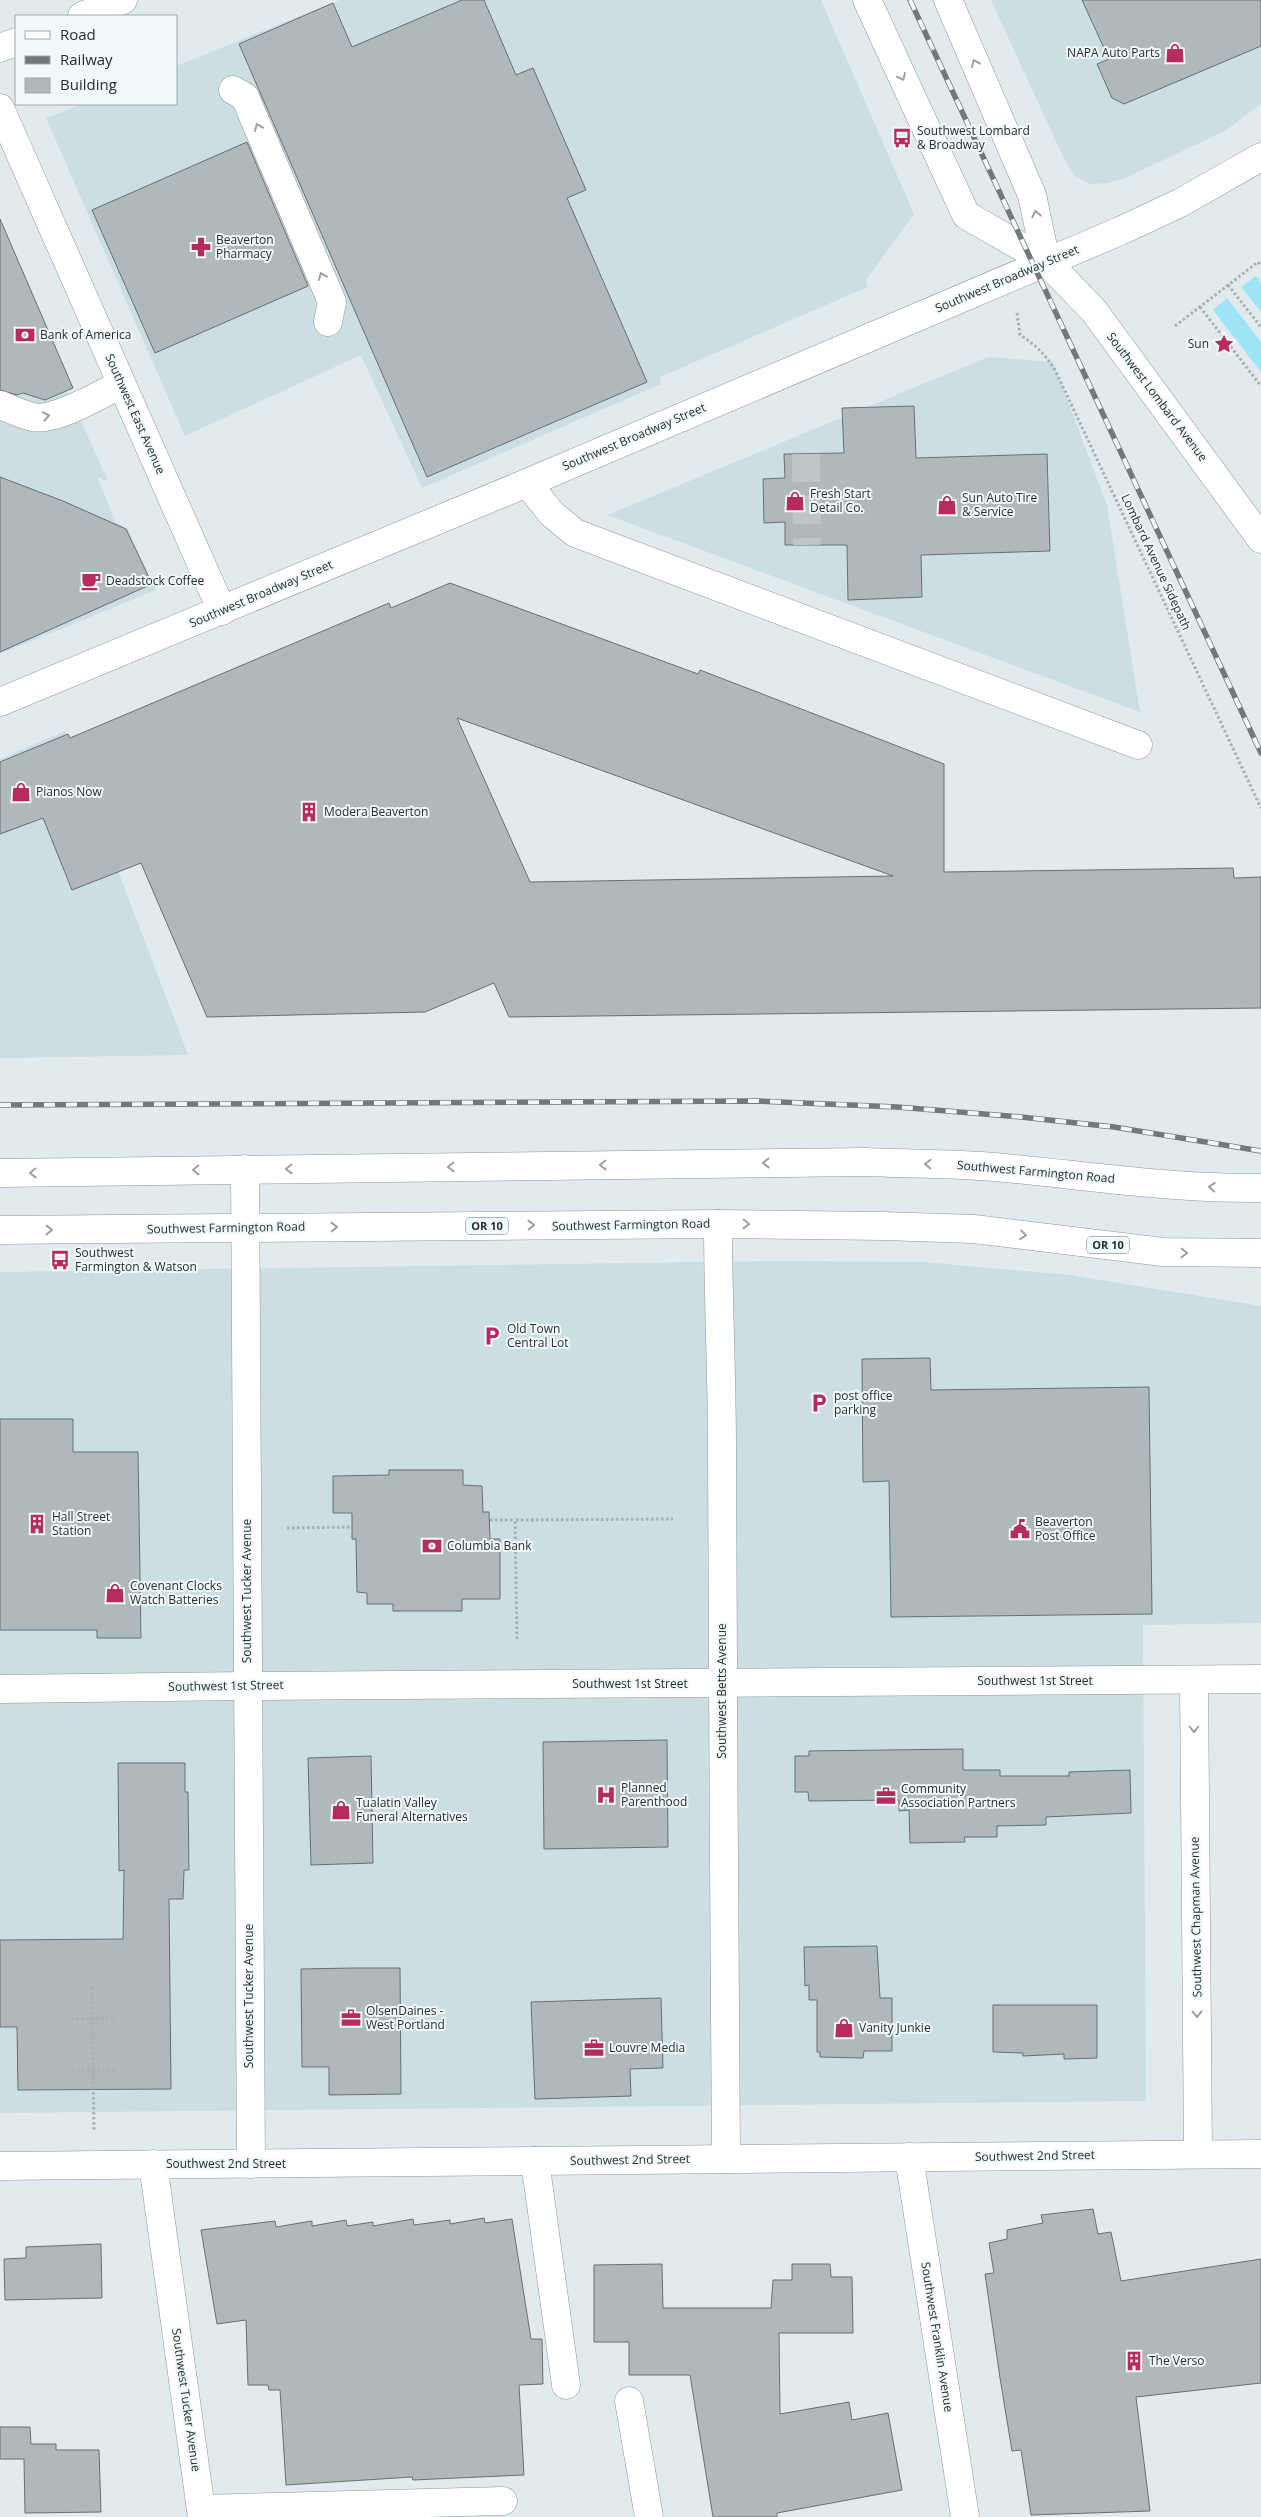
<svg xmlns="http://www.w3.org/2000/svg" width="1261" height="2517" viewBox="0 0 1261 2517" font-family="'Open Sans',sans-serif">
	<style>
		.built { fill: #ccdee2 }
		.green { fill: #9de4f6 }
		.building { fill: #afb8bb; stroke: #677072; fill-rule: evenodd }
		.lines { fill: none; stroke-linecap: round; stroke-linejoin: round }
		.minor-tunnel { stroke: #bcc5c7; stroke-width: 28; stroke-dasharray: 28 14; stroke-linecap: butt }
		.minor-casing { stroke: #8d9699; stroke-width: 29 }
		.major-casing { stroke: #8d9699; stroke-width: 29 }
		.path { stroke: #a8b0b2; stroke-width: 3; stroke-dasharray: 2.5 2.5; stroke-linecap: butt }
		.minor { stroke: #fff; stroke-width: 28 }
		.major { stroke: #fff; stroke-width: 28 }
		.rail-casing { stroke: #72797a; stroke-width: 5.5 }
		.rail { stroke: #eff9fb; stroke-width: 4; stroke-dasharray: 11; stroke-linecap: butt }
		.oneway { stroke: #9ea0a0 }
		.labels { text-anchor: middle; stroke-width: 4; stroke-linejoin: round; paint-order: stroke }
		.shield { fill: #eff9fb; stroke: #646a6b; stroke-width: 1 }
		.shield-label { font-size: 11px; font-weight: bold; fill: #282c2d }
		.poi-label { font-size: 12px; fill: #282c2d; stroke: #eff9fb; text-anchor: start }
		.street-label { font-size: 12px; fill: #282c2d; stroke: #eff9fb }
	</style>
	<rect width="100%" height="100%" fill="#e1ebee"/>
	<g class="built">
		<path d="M 340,0 L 821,0 L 914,214 L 866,280 L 868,287 L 660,377 L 661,384 L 422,488 L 361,355 L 185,436 L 46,118 L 82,104 L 176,104 L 176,66 Z"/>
		<path d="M 991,0 L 1261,0 L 1261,104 L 1225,131 L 1125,178 L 1108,183 L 1090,184 L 1075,176 L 1065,161 Z"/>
		<path d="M 0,242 L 108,481 L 97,477 L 116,522 L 128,529 L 156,590 L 0,654 Z"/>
		<path d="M 988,357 L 1053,362 L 1107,505 L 1140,712 L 607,515 Z"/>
		<path d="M 65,731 L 188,1055 L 0,1058 L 0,759 Z"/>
		<path d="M 774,1261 L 923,1262 L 1070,1275 L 1261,1306 L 1261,1623 L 1143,1625 L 1146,2101 L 0,2113 L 0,1272 Z"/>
	</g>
	<g class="green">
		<path d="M 1256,276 L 1261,283 L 1261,312 L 1241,287 Z"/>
		<path d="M 1227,298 L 1261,342 L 1261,372 L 1213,310 Z"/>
	</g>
	<g class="building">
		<path d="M 462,0 L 484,0 L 516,75 L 533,68 L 586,190 L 567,198 L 647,382 L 427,477 L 239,44 L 333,3 L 352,47 Z"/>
		<path d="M 1082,0 L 1261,0 L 1261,46 L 1124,104 L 1112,98 L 1097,64 L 1109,59 Z"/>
		<path d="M 247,142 L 308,286 L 155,353 L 92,210 Z"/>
		<path d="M 0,219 L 73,388 L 45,400 L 23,393 L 17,395 L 0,390 Z"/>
		<path d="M 914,406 L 916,458 L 1047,454 L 1050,551 L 921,555 L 922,597 L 848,600 L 847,545 L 785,545 L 785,522 L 764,523 L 763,479 L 785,478 L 784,454 L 844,453 L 842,408 Z"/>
		<path d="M 0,477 L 63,501 L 126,529 L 152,584 L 0,652 Z"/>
		<path d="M 450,583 L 698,674 L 700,670 L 944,764 L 944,872 L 1233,868 L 1234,878 L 1261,877 L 1261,1008 L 509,1017 L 494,983 L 425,1012 L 207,1017 L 141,863 L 72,890 L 43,818 L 0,834 L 0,762 L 68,734 L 70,738 L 389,603 L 391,608 ZM 457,718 L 893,876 L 530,882 Z"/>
		<path d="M 930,1358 L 931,1390 L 1149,1387 L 1152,1614 L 891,1617 L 889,1481 L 863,1482 L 862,1359 Z"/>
		<path d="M 0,1419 L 73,1419 L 73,1452 L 138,1452 L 141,1638 L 97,1638 L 97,1630 L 0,1630 Z"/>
		<path d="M 389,1470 L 463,1470 L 463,1485 L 482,1486 L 483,1512 L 489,1512 L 490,1539 L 500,1539 L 500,1599 L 462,1599 L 462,1611 L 393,1611 L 393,1604 L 367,1604 L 367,1593 L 357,1592 L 356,1539 L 352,1539 L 352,1513 L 333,1513 L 333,1476 L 389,1475 Z"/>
		<path d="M 667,1740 L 668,1847 L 544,1849 L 543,1742 Z"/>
		<path d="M 963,1749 L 963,1770 L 1000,1770 L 1000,1776 L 1069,1776 L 1069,1772 L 1130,1770 L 1131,1813 L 1046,1817 L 1046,1825 L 997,1826 L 997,1837 L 964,1837 L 965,1842 L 910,1843 L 909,1810 L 899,1811 L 899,1800 L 809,1801 L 808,1792 L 795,1792 L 795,1756 L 809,1756 L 809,1751 Z"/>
		<path d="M 371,1756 L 373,1863 L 311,1865 L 308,1758 Z"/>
		<path d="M 118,1763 L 185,1763 L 185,1792 L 188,1792 L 189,1870 L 184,1870 L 183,1899 L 169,1899 L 171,2089 L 18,2090 L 17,2027 L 0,2027 L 0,1940 L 123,1939 L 124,1870 L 119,1871 Z"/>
		<path d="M 877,1946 L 880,1998 L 892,1998 L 892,2051 L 864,2051 L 863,2058 L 820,2057 L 820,2052 L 817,2052 L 817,2000 L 809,2000 L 809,1985 L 805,1986 L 804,1947 Z"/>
		<path d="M 354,1968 L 400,1968 L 401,2094 L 329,2095 L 329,2067 L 302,2067 L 301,1969 Z"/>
		<path d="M 661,1998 L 663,2068 L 630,2069 L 631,2096 L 535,2099 L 531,2002 Z"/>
		<path d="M 993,2005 L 1097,2005 L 1097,2058 L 1064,2059 L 1064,2054 L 1023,2056 L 1023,2053 L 993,2052 Z"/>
		<path d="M 1093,2209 L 1098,2234 L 1111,2232 L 1121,2281 L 1261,2259 L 1261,2383 L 1136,2397 L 1150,2511 L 1031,2515 L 1021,2450 L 1012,2451 L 1000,2378 L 985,2274 L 994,2273 L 989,2243 L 1007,2239 L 1007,2230 L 1043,2223 L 1041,2215 Z"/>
		<path d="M 484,2218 L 485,2223 L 512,2219 L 531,2339 L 542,2339 L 543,2384 L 519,2385 L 524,2475 L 413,2480 L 412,2477 L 286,2485 L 280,2390 L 269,2390 L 268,2385 L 248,2385 L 246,2320 L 217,2324 L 201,2230 L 275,2221 L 276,2227 L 312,2221 L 312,2226 L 346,2220 L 347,2226 L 373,2222 L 373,2226 L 413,2219 L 414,2225 L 450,2220 L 450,2224 Z"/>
		<path d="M 101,2244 L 102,2298 L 5,2300 L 4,2259 L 26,2258 L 26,2247 Z"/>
		<path d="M 662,2264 L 663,2308 L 771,2308 L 773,2280 L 792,2280 L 792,2264 L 830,2264 L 831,2277 L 852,2277 L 853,2333 L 779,2333 L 780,2414 L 849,2402 L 852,2420 L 888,2413 L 902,2490 L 777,2513 L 777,2517 L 713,2517 L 690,2375 L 629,2375 L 629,2342 L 594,2342 L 594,2265 Z"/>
		<path d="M 0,2427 L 30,2427 L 31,2444 L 56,2444 L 56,2450 L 99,2450 L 101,2512 L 25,2513 L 24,2459 L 0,2459 Z"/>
	</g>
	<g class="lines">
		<path class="minor-tunnel" d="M 806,454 L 807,545"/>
		<defs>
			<g id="minor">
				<path d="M 867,0 L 966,215 L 1046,261 L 1094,311 L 1261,539"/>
				<path d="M 948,0 L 1032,195 L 1046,261"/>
				<path d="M 233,90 L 245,97 L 332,302 L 328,322"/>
				<path d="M 0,108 L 222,611"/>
				<path d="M 0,405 C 11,409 22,415 33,417 C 55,422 101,394 121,384"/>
				<path d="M 527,483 L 552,514 L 575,533 L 1138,745"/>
				<path d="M 0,702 L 527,483 L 1120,231 L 1180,203 L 1261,157"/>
				<path d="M 245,1169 L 251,2164"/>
				<path d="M 718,1224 C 718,1299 722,1374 722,1449 C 723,1686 724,1922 726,2159"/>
				<path d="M 1194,1680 L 1198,2154"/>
				<path d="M 0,1689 L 247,1686 L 1261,1679"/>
				<path d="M 909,2157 L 965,2517"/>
				<path d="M 535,2161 L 566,2385"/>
				<path d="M 153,2164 L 202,2517"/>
				<path d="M 0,2166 L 1261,2154"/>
				<path d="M 629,2401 L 649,2517"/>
				<path d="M 201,2509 L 503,2501"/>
			</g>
			<g id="major">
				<path d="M 82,16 L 123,0"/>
				<path d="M 0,48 L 16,42"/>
				<path d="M 0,1173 L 866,1162 C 909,1164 952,1163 995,1167 C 1083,1175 1172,1189 1261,1188"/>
				<path d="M 0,1230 L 718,1224 L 883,1226 L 974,1229 L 1163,1252 L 1261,1253"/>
			</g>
		</defs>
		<use href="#minor" class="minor-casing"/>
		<use href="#major" class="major-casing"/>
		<g class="path">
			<path d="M 1228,285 L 1261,327"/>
			<path d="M 1200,307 L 1261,386"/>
			<path d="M 1017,313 L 1020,335 C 1036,345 1046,355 1056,372 L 1261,808"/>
			<path d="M 1175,326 L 1258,262 L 1261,266"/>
			<path d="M 490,1520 L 515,1520"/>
			<path d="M 287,1528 L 352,1527"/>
			<path d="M 517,1639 L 515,1520 L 673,1519"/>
			<path d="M 92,1987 L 94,2130"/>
			<path d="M 71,2019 L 114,2018"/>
			<path d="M 72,2070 L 115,2070"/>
		</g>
		<use href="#minor" class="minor"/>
		<use href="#major" class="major"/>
		<defs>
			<g id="rail">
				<path d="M 910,0 L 1261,753"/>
				<path d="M 0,1105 L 758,1101 L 897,1107 L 1021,1117 L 1114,1127 L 1261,1151"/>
			</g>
		</defs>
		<use href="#rail" class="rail-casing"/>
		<use href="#rail" class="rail"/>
	</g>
	<defs><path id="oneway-chevron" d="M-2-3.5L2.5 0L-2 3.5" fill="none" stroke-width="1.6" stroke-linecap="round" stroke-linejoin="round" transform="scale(1.25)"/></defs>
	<g class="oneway">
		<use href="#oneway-chevron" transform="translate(975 63) rotate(-113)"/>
		<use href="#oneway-chevron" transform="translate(902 77) rotate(65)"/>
		<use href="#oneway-chevron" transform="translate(258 127) rotate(-113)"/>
		<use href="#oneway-chevron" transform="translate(1036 214) rotate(-102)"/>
		<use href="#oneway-chevron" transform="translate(322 276) rotate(-113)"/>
		<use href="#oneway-chevron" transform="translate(46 416) rotate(-11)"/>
		<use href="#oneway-chevron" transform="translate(766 1163) rotate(179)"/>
		<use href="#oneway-chevron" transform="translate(928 1164) rotate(-178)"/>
		<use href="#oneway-chevron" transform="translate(603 1165) rotate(179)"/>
		<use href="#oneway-chevron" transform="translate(451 1167) rotate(179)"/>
		<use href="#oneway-chevron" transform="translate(289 1169) rotate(179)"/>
		<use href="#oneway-chevron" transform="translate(196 1170) rotate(179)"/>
		<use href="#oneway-chevron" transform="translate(33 1173) rotate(179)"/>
		<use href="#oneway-chevron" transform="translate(1212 1187) rotate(-176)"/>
		<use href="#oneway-chevron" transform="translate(746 1224) rotate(1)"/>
		<use href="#oneway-chevron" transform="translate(531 1225) rotate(-1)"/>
		<use href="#oneway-chevron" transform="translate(334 1227) rotate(-1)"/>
		<use href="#oneway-chevron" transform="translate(49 1230)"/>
		<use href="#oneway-chevron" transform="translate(1023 1235) rotate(7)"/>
		<use href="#oneway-chevron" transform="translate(1184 1253) rotate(1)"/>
		<use href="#oneway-chevron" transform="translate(1194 1729) rotate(90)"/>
		<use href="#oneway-chevron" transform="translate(1197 2014) rotate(89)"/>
	</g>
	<defs>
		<symbol id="shop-bare" viewBox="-9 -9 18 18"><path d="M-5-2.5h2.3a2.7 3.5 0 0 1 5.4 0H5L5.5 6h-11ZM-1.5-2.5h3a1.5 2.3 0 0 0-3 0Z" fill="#b82b61" stroke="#eff9fb" stroke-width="2.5" paint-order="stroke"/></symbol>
		<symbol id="bus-bare" viewBox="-9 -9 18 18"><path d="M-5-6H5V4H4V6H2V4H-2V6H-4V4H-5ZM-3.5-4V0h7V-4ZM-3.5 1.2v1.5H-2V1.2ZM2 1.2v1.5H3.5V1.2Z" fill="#b82b61" stroke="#eff9fb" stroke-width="2.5" paint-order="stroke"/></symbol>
		<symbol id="pharmacy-bare" viewBox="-9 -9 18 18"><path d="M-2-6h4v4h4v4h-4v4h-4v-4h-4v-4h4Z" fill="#b82b61" stroke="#eff9fb" stroke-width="2.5" paint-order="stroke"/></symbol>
		<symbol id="bank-bare" viewBox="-9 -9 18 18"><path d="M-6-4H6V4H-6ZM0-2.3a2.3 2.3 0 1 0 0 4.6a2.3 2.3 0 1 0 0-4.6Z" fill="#b82b61" stroke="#eff9fb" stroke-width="2.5" paint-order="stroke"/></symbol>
		<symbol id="sight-bare" viewBox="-9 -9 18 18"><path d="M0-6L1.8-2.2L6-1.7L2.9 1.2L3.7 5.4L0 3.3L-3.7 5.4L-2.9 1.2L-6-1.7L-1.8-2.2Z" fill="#b82b61" stroke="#eff9fb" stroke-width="2.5" paint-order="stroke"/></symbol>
		<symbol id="cafe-bare" viewBox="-9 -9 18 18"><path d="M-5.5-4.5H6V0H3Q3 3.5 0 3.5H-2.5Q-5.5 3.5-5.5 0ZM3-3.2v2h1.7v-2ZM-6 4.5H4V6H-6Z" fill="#b82b61" stroke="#eff9fb" stroke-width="2.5" paint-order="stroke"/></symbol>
		<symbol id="building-bare" viewBox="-9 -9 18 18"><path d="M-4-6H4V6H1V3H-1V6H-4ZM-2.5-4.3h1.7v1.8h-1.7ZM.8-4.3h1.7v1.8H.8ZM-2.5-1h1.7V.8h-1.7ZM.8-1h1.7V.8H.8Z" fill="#b82b61" stroke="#eff9fb" stroke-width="2.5" paint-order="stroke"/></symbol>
		<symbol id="parking-bare" viewBox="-9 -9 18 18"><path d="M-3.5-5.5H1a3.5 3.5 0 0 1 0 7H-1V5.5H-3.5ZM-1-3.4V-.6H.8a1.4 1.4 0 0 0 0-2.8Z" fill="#b82b61" stroke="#eff9fb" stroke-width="2.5" paint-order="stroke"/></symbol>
		<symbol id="civic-bare" viewBox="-9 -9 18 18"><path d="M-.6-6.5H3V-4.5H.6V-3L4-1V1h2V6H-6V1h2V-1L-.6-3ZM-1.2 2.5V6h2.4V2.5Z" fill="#b82b61" stroke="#eff9fb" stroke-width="2.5" paint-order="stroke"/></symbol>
		<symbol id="hospital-bare" viewBox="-9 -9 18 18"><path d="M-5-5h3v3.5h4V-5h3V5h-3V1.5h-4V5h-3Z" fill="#b82b61" stroke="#eff9fb" stroke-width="2.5" paint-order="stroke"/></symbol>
		<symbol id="office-bare" viewBox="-9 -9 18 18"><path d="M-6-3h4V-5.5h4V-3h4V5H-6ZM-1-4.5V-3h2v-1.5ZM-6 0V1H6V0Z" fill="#b82b61" stroke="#eff9fb" stroke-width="2.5" paint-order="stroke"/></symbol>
	</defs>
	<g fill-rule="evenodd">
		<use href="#shop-bare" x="1161" y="39" width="28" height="28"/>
		<use href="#bus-bare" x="888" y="124" width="28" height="28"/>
		<use href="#pharmacy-bare" x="187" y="233" width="28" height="28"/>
		<use href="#bank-bare" x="11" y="321" width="28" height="28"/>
		<use href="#sight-bare" x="1210" y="330" width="28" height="28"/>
		<use href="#shop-bare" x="781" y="487" width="28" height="28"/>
		<use href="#shop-bare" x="933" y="491" width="28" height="28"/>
		<use href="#cafe-bare" x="77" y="567" width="28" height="28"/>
		<use href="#shop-bare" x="7" y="778" width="28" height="28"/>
		<use href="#building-bare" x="295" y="798" width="28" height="28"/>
		<use href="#bus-bare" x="46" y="1246" width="28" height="28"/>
		<use href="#parking-bare" x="478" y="1322" width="28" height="28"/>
		<use href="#parking-bare" x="805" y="1389" width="28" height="28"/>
		<use href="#building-bare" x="23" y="1510" width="28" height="28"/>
		<use href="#civic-bare" x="1006" y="1515" width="28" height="28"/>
		<use href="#bank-bare" x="418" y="1532" width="28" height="28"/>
		<use href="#shop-bare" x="101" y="1579" width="28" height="28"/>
		<use href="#hospital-bare" x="592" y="1781" width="28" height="28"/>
		<use href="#office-bare" x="872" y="1782" width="28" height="28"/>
		<use href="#shop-bare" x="327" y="1796" width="28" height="28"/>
		<use href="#office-bare" x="337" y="2004" width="28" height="28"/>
		<use href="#shop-bare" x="830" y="2014" width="28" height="28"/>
		<use href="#office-bare" x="580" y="2034" width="28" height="28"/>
		<use href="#building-bare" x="1120" y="2347" width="28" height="28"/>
	</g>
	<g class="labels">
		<g class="shield">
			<rect x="466" y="1217.5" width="42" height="17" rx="4"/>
			<rect x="1087" y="1236.5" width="42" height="17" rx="4"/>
		</g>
		<g class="shield-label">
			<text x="487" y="1230">OR 10</text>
			<text x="1108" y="1249">OR 10</text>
		</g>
		<g class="poi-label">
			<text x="1160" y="57" text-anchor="end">NAPA Auto Parts</text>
			<text x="917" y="135">Southwest Lombard<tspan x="917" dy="14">&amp; Broadway</tspan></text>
			<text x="216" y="244">Beaverton<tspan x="216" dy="14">Pharmacy</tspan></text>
			<text x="40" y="339">Bank of America</text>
			<text x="1209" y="348" text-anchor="end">Sun</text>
			<text x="810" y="498">Fresh Start<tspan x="810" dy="14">Detail Co.</tspan></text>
			<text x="962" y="502">Sun Auto Tire<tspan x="962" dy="14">&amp; Service</tspan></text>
			<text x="106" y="585">Deadstock Coffee</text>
			<text x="36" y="796">Pianos Now</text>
			<text x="324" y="816">Modera Beaverton</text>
			<text x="75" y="1257">Southwest<tspan x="75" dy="14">Farmington &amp; Watson</tspan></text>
			<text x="507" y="1333">Old Town<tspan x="507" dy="14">Central Lot</tspan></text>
			<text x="834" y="1400">post office<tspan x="834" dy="14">parking</tspan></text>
			<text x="52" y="1521">Hall Street<tspan x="52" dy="14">Station</tspan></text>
			<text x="1035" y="1526">Beaverton<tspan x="1035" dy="14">Post Office</tspan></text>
			<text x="447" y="1550">Columbia Bank</text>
			<text x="130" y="1590">Covenant Clocks<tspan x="130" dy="14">Watch Batteries</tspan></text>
			<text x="621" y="1792">Planned<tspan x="621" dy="14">Parenthood</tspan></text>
			<text x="901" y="1793">Community<tspan x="901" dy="14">Association Partners</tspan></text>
			<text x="356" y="1807">Tualatin Valley<tspan x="356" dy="14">Funeral Alternatives</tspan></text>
			<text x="366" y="2015">OlsenDaines -<tspan x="366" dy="14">West Portland</tspan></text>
			<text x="859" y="2032">Vanity Junkie</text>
			<text x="609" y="2052">Louvre Media</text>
			<text x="1149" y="2365">The Verso</text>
		</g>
		<g class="street-label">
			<text transform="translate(1007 279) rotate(-23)" y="4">Southwest Broadway Street</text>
			<text transform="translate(1157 397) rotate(53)" y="4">Southwest Lombard Avenue</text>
			<text transform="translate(135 414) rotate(66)" y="4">Southwest East Avenue</text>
			<text transform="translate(634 437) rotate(-23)" y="4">Southwest Broadway Street</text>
			<text transform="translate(1156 562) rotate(65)" y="4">Lombard Avenue Sidepath</text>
			<text transform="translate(261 594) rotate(-23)" y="4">Southwest Broadway Street</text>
			<text transform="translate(1036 1172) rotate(5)" y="4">Southwest Farmington Road</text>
			<text transform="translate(631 1225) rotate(-1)" y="4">Southwest Farmington Road</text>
			<text transform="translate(226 1228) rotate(-1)" y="4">Southwest Farmington Road</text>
			<text transform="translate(247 1591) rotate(-90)" y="4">Southwest Tucker Avenue</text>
			<text x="1035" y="1685">Southwest 1st Street</text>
			<text x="630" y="1688">Southwest 1st Street</text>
			<text transform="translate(226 1686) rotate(-1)" y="4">Southwest 1st Street</text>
			<text transform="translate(722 1691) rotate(-90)" y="4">Southwest Betts Avenue</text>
			<text transform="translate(1196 1917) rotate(-91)" y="4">Southwest Chapman Avenue</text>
			<text transform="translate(249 1996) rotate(-90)" y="4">Southwest Tucker Avenue</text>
			<text transform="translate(1035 2156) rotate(-1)" y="4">Southwest 2nd Street</text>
			<text transform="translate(630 2160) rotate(-1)" y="4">Southwest 2nd Street</text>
			<text x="226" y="2168">Southwest 2nd Street</text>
			<text transform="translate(937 2337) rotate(81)" y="4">Southwest Franklin Avenue</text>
			<text transform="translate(186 2400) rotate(82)" y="4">Southwest Tucker Avenue</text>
		</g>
	</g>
	<rect x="15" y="15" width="162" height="90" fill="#eff9fb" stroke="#9fa7a9"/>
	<rect x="25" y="31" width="25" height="8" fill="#ffffff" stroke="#9fa7a9"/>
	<text x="60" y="40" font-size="15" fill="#282c2d">Road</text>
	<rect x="25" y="56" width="25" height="8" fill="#72797a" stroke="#9fa7a9"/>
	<text x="60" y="65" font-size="15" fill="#282c2d">Railway</text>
	<rect x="25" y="78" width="25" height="15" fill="#afb8bb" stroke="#9fa7a9"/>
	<text x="60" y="90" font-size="15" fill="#282c2d">Building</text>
</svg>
